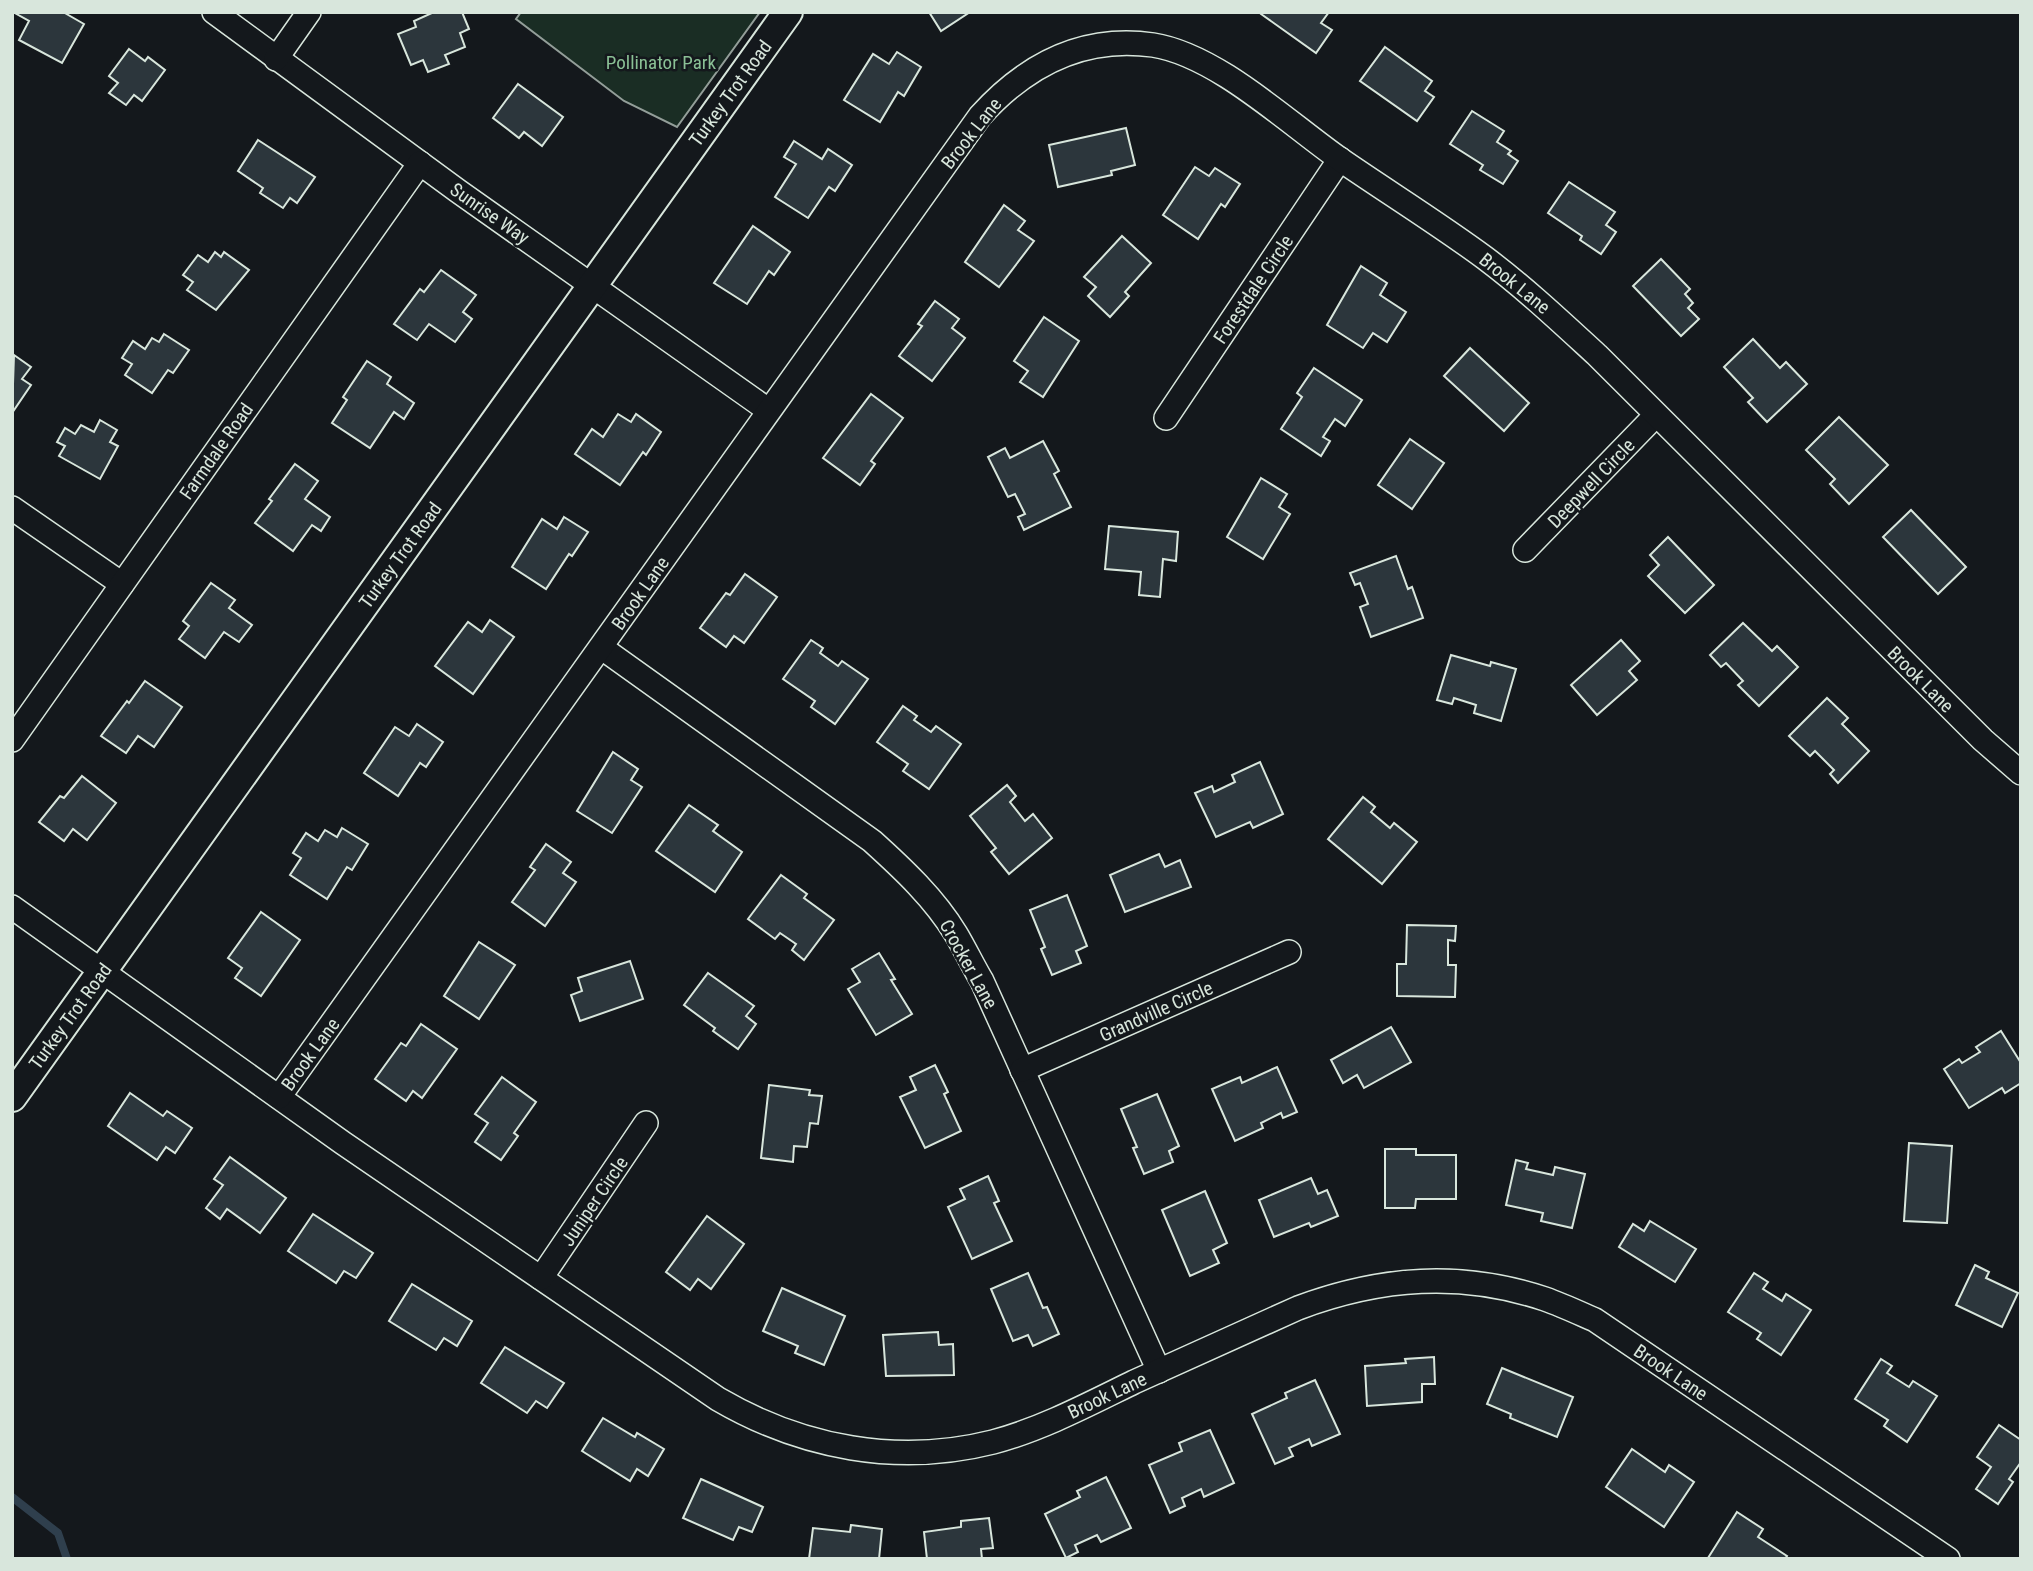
<svg xmlns="http://www.w3.org/2000/svg" width="2033" height="1571" viewBox="0 0 2033 1571" font-family="'Roboto Condensed',sans-serif">
	<style>
		.green { fill: #1a2d24; stroke: #939e99; stroke-width: 2 }
		.lines { fill: none; stroke-linecap: round; stroke-linejoin: round }
		.stream { stroke: #2f3f4d; stroke-width: 8 }
		.building { fill: #2c363c; stroke: #d8e6dc; stroke-width: 2 }
		.minor-casing { stroke: #d8e6dc; stroke-width: 26 }
		.tertiary-casing { stroke: #d8e6dc; stroke-width: 32 }
		.minor { stroke: #14181c; stroke-width: 23 }
		.tertiary { stroke: #14181c; stroke-width: 28 }
		.labels { text-anchor: middle; stroke-width: 5; stroke-linejoin: round; paint-order: stroke }
		.park-label { font-size: 19px; fill: #8ac095; stroke: #14181c }
		.street-label { font-size: 19px; fill: #d8e6dc; stroke: #14181c }
	</style>
	<rect width="100%" height="100%" fill="#14181c"/>
	<path class="green" d="M 521,12 L 760,12 L 677,127 L 624,101 L 516,19 Z"/>
	<g class="lines">
		<path class="stream" d="M 12,1497 L 58,1533 L 67,1559"/>
	</g>
	<g class="building">
		<path d="M 13,12 L 63,12 L 84,24 L 62,63 L 19,40 L 29,21 Z"/>
		<path d="M 434,12 L 462,12 L 469,29 L 460,33 L 465,47 L 445,55 L 449,64 L 428,72 L 423,60 L 411,65 L 398,34 L 416,27 L 414,21 Z"/>
		<path d="M 929,12 L 970,12 L 941,31 Z"/>
		<path d="M 1262,12 L 1329,12 L 1321,23 L 1332,30 L 1316,53 L 1261,14 Z"/>
		<path d="M 1385,47 L 1432,81 L 1425,91 L 1434,97 L 1417,121 L 1360,81 Z"/>
		<path d="M 129,49 L 145,61 L 148,57 L 165,70 L 142,101 L 134,95 L 126,105 L 109,93 L 118,83 L 109,76 Z"/>
		<path d="M 897,52 L 921,67 L 904,96 L 898,92 L 880,122 L 844,100 L 873,54 L 889,64 Z"/>
		<path d="M 518,84 L 563,117 L 542,146 L 524,132 L 519,138 L 493,118 Z"/>
		<path d="M 1472,111 L 1504,131 L 1497,142 L 1511,151 L 1508,154 L 1518,161 L 1503,184 L 1480,170 L 1483,165 L 1450,144 Z"/>
		<path d="M 1126,128 L 1135,165 L 1111,171 L 1112,175 L 1058,187 L 1049,145 Z"/>
		<path d="M 258,140 L 315,177 L 297,203 L 290,198 L 283,208 L 260,193 L 263,188 L 238,171 Z"/>
		<path d="M 794,141 L 822,159 L 828,149 L 852,165 L 835,191 L 829,187 L 808,218 L 775,197 L 796,164 L 784,157 Z"/>
		<path d="M 1195,167 L 1209,176 L 1215,168 L 1240,184 L 1225,207 L 1221,204 L 1198,239 L 1163,215 Z"/>
		<path d="M 1569,182 L 1615,212 L 1606,225 L 1616,232 L 1601,254 L 1580,240 L 1582,236 L 1548,213 Z"/>
		<path d="M 1004,205 L 1025,221 L 1018,230 L 1034,241 L 999,287 L 965,262 Z"/>
		<path d="M 753,226 L 790,252 L 774,275 L 769,271 L 747,304 L 714,283 Z"/>
		<path d="M 1122,236 L 1151,263 L 1125,292 L 1129,296 L 1110,317 L 1088,296 L 1096,287 L 1084,277 Z"/>
		<path d="M 215,252 L 221,257 L 224,252 L 249,270 L 216,310 L 187,290 L 193,282 L 183,275 L 198,255 L 208,262 Z"/>
		<path d="M 1661,259 L 1690,289 L 1685,294 L 1693,303 L 1688,308 L 1699,319 L 1681,336 L 1633,286 Z"/>
		<path d="M 1361,266 L 1387,283 L 1380,295 L 1406,312 L 1387,342 L 1373,333 L 1363,348 L 1327,325 Z"/>
		<path d="M 441,270 L 476,295 L 463,312 L 472,319 L 455,342 L 429,324 L 417,340 L 394,324 L 420,289 L 424,292 Z"/>
		<path d="M 935,301 L 959,319 L 952,328 L 965,338 L 932,381 L 899,356 L 922,326 L 918,324 Z"/>
		<path d="M 1044,317 L 1079,341 L 1043,397 L 1020,382 L 1028,371 L 1014,361 Z"/>
		<path d="M 164,334 L 189,350 L 173,373 L 168,370 L 152,393 L 125,375 L 132,364 L 122,358 L 133,341 L 145,349 L 152,338 L 159,342 Z"/>
		<path d="M 1753,339 L 1780,368 L 1786,362 L 1807,384 L 1767,422 L 1748,402 L 1753,398 L 1724,367 Z"/>
		<path d="M 1470,348 L 1529,403 L 1504,431 L 1444,376 Z"/>
		<path d="M 14,355 L 31,367 L 22,379 L 31,385 L 12,413 Z"/>
		<path d="M 367,361 L 391,377 L 387,384 L 414,403 L 404,419 L 394,412 L 370,448 L 332,423 L 347,400 L 343,397 Z"/>
		<path d="M 1314,368 L 1362,400 L 1345,426 L 1335,419 L 1323,437 L 1330,441 L 1321,456 L 1281,429 L 1302,397 L 1297,393 Z"/>
		<path d="M 871,394 L 903,418 L 871,461 L 875,464 L 860,485 L 823,458 Z"/>
		<path d="M 618,414 L 631,422 L 636,414 L 661,432 L 646,455 L 643,452 L 620,485 L 575,454 L 592,429 L 603,437 Z"/>
		<path d="M 1839,417 L 1888,465 L 1849,504 L 1830,484 L 1835,479 L 1806,450 Z"/>
		<path d="M 100,420 L 117,430 L 110,442 L 118,446 L 100,479 L 59,456 L 65,446 L 57,442 L 65,428 L 75,434 L 81,425 L 94,432 Z"/>
		<path d="M 1410,439 L 1444,463 L 1412,509 L 1378,485 Z"/>
		<path d="M 1043,441 L 1059,471 L 1054,474 L 1071,507 L 1024,530 L 1018,517 L 1025,514 L 1015,494 L 1008,497 L 988,457 L 1005,448 L 1010,458 Z"/>
		<path d="M 295,464 L 318,481 L 305,499 L 330,517 L 321,531 L 312,525 L 293,551 L 255,523 L 272,501 L 269,499 Z"/>
		<path d="M 1261,478 L 1287,494 L 1279,507 L 1290,514 L 1263,559 L 1227,537 Z"/>
		<path d="M 1911,510 L 1966,567 L 1938,594 L 1883,537 Z"/>
		<path d="M 564,517 L 588,532 L 572,556 L 569,554 L 546,589 L 512,567 L 542,519 L 557,529 Z"/>
		<path d="M 1109,526 L 1178,532 L 1176,561 L 1163,559 L 1160,597 L 1139,595 L 1141,572 L 1105,569 Z"/>
		<path d="M 1668,537 L 1714,585 L 1685,613 L 1648,576 L 1659,565 L 1650,555 Z"/>
		<path d="M 1396,556 L 1408,589 L 1412,587 L 1423,618 L 1371,637 L 1360,607 L 1368,604 L 1360,583 L 1355,585 L 1350,573 Z"/>
		<path d="M 745,574 L 777,597 L 744,643 L 734,636 L 726,647 L 700,628 L 726,593 L 730,595 Z"/>
		<path d="M 211,583 L 235,600 L 229,608 L 252,625 L 239,642 L 224,632 L 205,658 L 179,639 L 189,626 L 183,621 Z"/>
		<path d="M 490,620 L 514,637 L 473,694 L 435,666 L 468,622 L 482,632 Z"/>
		<path d="M 1743,623 L 1772,651 L 1777,646 L 1798,667 L 1759,706 L 1738,685 L 1743,681 L 1726,663 L 1721,667 L 1710,655 Z"/>
		<path d="M 811,640 L 823,648 L 820,653 L 838,666 L 842,661 L 868,679 L 835,724 L 811,707 L 815,701 L 783,679 Z"/>
		<path d="M 1621,640 L 1640,661 L 1629,671 L 1637,680 L 1597,715 L 1571,685 Z"/>
		<path d="M 1451,655 L 1490,666 L 1491,662 L 1516,669 L 1501,721 L 1474,713 L 1476,705 L 1454,698 L 1452,704 L 1437,700 Z"/>
		<path d="M 145,681 L 182,707 L 154,747 L 138,736 L 126,753 L 101,736 L 127,701 L 129,703 Z"/>
		<path d="M 1827,698 L 1848,718 L 1842,724 L 1869,751 L 1838,783 L 1830,774 L 1834,770 L 1815,751 L 1810,756 L 1789,736 Z"/>
		<path d="M 903,706 L 917,716 L 914,720 L 931,732 L 936,726 L 961,744 L 929,789 L 903,771 L 908,764 L 877,742 Z"/>
		<path d="M 417,724 L 443,742 L 426,767 L 420,763 L 398,796 L 364,773 L 395,727 L 409,736 Z"/>
		<path d="M 613,752 L 638,769 L 631,780 L 642,787 L 612,833 L 577,811 Z"/>
		<path d="M 1260,762 L 1283,814 L 1253,828 L 1250,822 L 1216,837 L 1195,793 L 1212,786 L 1214,792 L 1235,782 L 1232,775 Z"/>
		<path d="M 82,776 L 116,803 L 87,840 L 73,829 L 64,841 L 39,822 L 60,796 L 64,798 Z"/>
		<path d="M 1007,785 L 1016,796 L 1010,802 L 1025,821 L 1033,814 L 1052,838 L 1009,874 L 991,852 L 996,848 L 970,816 Z"/>
		<path d="M 1363,797 L 1375,807 L 1371,812 L 1390,828 L 1394,823 L 1417,842 L 1382,884 L 1328,839 Z"/>
		<path d="M 689,805 L 718,825 L 713,831 L 742,852 L 715,892 L 656,851 Z"/>
		<path d="M 342,828 L 368,844 L 352,870 L 347,867 L 327,899 L 290,875 L 301,858 L 293,853 L 306,833 L 318,841 L 325,830 L 337,837 Z"/>
		<path d="M 546,844 L 571,862 L 563,873 L 576,882 L 545,926 L 512,902 L 535,870 L 530,867 Z"/>
		<path d="M 1159,854 L 1165,867 L 1180,860 L 1191,887 L 1125,912 L 1110,875 Z"/>
		<path d="M 781,875 L 807,894 L 804,898 L 834,920 L 804,960 L 792,950 L 796,944 L 780,933 L 775,939 L 748,919 Z"/>
		<path d="M 1067,895 L 1087,946 L 1076,951 L 1081,963 L 1052,975 L 1041,949 L 1045,947 L 1030,910 Z"/>
		<path d="M 261,912 L 300,940 L 261,996 L 235,978 L 242,968 L 228,958 Z"/>
		<path d="M 1407,925 L 1456,926 L 1455,941 L 1448,940 L 1448,965 L 1456,965 L 1455,997 L 1397,996 L 1397,964 L 1406,964 Z"/>
		<path d="M 479,942 L 515,965 L 479,1019 L 444,996 Z"/>
		<path d="M 879,953 L 895,979 L 891,980 L 912,1014 L 876,1035 L 848,989 L 860,982 L 852,969 Z"/>
		<path d="M 630,961 L 643,999 L 580,1021 L 571,995 L 582,991 L 578,978 Z"/>
		<path d="M 708,973 L 754,1006 L 746,1016 L 756,1024 L 738,1049 L 713,1031 L 715,1028 L 684,1005 Z"/>
		<path d="M 421,1024 L 457,1049 L 422,1098 L 413,1091 L 406,1101 L 375,1079 L 401,1043 L 406,1046 Z"/>
		<path d="M 1391,1027 L 1411,1062 L 1364,1088 L 1357,1075 L 1343,1083 L 1331,1060 Z"/>
		<path d="M 2001,1031 L 2021,1063 L 2021,1083 L 2005,1093 L 2002,1088 L 1969,1108 L 1944,1069 L 1959,1059 L 1962,1063 L 1980,1052 L 1976,1047 Z"/>
		<path d="M 935,1065 L 948,1092 L 944,1094 L 961,1131 L 925,1148 L 900,1097 L 916,1090 L 910,1077 Z"/>
		<path d="M 1277,1067 L 1297,1112 L 1283,1118 L 1281,1113 L 1261,1123 L 1263,1128 L 1235,1141 L 1212,1089 L 1240,1077 L 1242,1083 Z"/>
		<path d="M 502,1077 L 536,1102 L 514,1133 L 518,1136 L 501,1160 L 475,1142 L 488,1123 L 475,1114 Z"/>
		<path d="M 769,1085 L 810,1090 L 809,1095 L 822,1096 L 818,1124 L 810,1123 L 807,1147 L 794,1146 L 793,1162 L 761,1158 Z"/>
		<path d="M 130,1093 L 163,1116 L 167,1111 L 192,1128 L 175,1153 L 166,1147 L 157,1160 L 108,1126 Z"/>
		<path d="M 1157,1094 L 1179,1146 L 1169,1151 L 1173,1162 L 1144,1174 L 1133,1148 L 1137,1147 L 1121,1109 Z"/>
		<path d="M 1909,1143 L 1952,1146 L 1947,1223 L 1904,1221 Z"/>
		<path d="M 1385,1149 L 1416,1149 L 1416,1155 L 1456,1155 L 1456,1199 L 1416,1199 L 1415,1208 L 1385,1208 Z"/>
		<path d="M 230,1157 L 286,1198 L 260,1233 L 227,1209 L 220,1219 L 206,1208 L 223,1185 L 214,1179 Z"/>
		<path d="M 1516,1160 L 1528,1163 L 1526,1169 L 1553,1175 L 1555,1167 L 1585,1174 L 1572,1228 L 1541,1221 L 1543,1213 L 1506,1205 Z"/>
		<path d="M 988,1176 L 999,1201 L 994,1203 L 1012,1241 L 972,1259 L 948,1207 L 965,1199 L 960,1189 Z"/>
		<path d="M 1311,1178 L 1318,1194 L 1327,1190 L 1338,1216 L 1311,1227 L 1309,1223 L 1274,1237 L 1259,1200 Z"/>
		<path d="M 1205,1191 L 1227,1243 L 1213,1250 L 1219,1263 L 1190,1276 L 1162,1210 Z"/>
		<path d="M 313,1214 L 373,1253 L 356,1278 L 344,1271 L 336,1283 L 288,1251 Z"/>
		<path d="M 707,1216 L 744,1244 L 711,1289 L 698,1279 L 690,1290 L 666,1272 Z"/>
		<path d="M 1650,1221 L 1696,1249 L 1675,1282 L 1619,1247 L 1633,1224 L 1644,1231 Z"/>
		<path d="M 1975,1265 L 1989,1272 L 1986,1278 L 2018,1293 L 2002,1327 L 1956,1305 Z"/>
		<path d="M 1028,1273 L 1043,1308 L 1047,1307 L 1059,1334 L 1033,1346 L 1028,1335 L 1013,1341 L 991,1289 Z"/>
		<path d="M 1754,1273 L 1768,1282 L 1763,1289 L 1782,1301 L 1786,1294 L 1811,1310 L 1781,1355 L 1757,1339 L 1761,1333 L 1728,1312 Z"/>
		<path d="M 412,1284 L 472,1321 L 457,1346 L 444,1338 L 436,1350 L 389,1321 Z"/>
		<path d="M 782,1288 L 845,1316 L 824,1365 L 795,1353 L 798,1346 L 763,1331 Z"/>
		<path d="M 938,1332 L 939,1345 L 953,1344 L 954,1375 L 886,1376 L 883,1335 Z"/>
		<path d="M 505,1347 L 564,1383 L 547,1408 L 536,1401 L 527,1413 L 481,1383 Z"/>
		<path d="M 1434,1357 L 1435,1384 L 1422,1384 L 1422,1402 L 1367,1406 L 1365,1366 L 1406,1363 L 1405,1359 Z"/>
		<path d="M 1881,1359 L 1892,1366 L 1887,1373 L 1909,1387 L 1913,1381 L 1937,1396 L 1907,1442 L 1884,1426 L 1888,1420 L 1855,1399 Z"/>
		<path d="M 1502,1368 L 1573,1397 L 1557,1437 L 1510,1418 L 1511,1414 L 1487,1404 Z"/>
		<path d="M 1315,1380 L 1340,1434 L 1312,1446 L 1309,1439 L 1289,1448 L 1293,1456 L 1275,1464 L 1252,1414 L 1287,1398 L 1285,1393 Z"/>
		<path d="M 603,1418 L 635,1437 L 637,1433 L 664,1449 L 648,1476 L 637,1469 L 630,1481 L 582,1451 Z"/>
		<path d="M 1999,1425 L 2021,1440 L 2021,1462 L 2009,1479 L 2013,1482 L 1998,1504 L 1976,1489 L 1991,1467 L 1977,1457 Z"/>
		<path d="M 1210,1430 L 1234,1483 L 1204,1497 L 1201,1489 L 1182,1498 L 1185,1506 L 1170,1513 L 1149,1465 L 1182,1451 L 1179,1443 Z"/>
		<path d="M 1632,1449 L 1665,1472 L 1669,1465 L 1694,1482 L 1664,1527 L 1606,1487 Z"/>
		<path d="M 1106,1477 L 1131,1528 L 1101,1542 L 1097,1535 L 1075,1545 L 1078,1552 L 1066,1558 L 1045,1514 L 1080,1497 L 1077,1491 Z"/>
		<path d="M 701,1479 L 763,1507 L 752,1532 L 739,1527 L 733,1540 L 683,1518 Z"/>
		<path d="M 1737,1512 L 1763,1529 L 1758,1537 L 1787,1556 L 1785,1559 L 1708,1558 Z"/>
		<path d="M 989,1518 L 993,1548 L 981,1549 L 982,1559 L 927,1559 L 924,1532 L 961,1527 L 961,1521 Z"/>
		<path d="M 851,1525 L 882,1529 L 879,1559 L 809,1559 L 813,1528 L 850,1532 Z"/>
	</g>
	<g class="lines">
		<defs>
			<g id="minor">
				<path d="M 214,12 L 458,191 L 768,410"/>
				<path d="M 276,59 L 309,12"/>
				<path d="M 1166,418 L 1340,159"/>
				<path d="M 12,508 L 122,584"/>
				<path d="M 1525,550 L 1656,415"/>
				<path d="M 602,648 L 872,841 C 903,869 934,898 956,934 C 965,949 973,966 982,981 L 1159,1371"/>
				<path d="M 12,740 L 420,163"/>
				<path d="M 12,907 L 343,1143 L 718,1399 C 802,1448 898,1466 993,1442 C 1042,1429 1089,1404 1134,1382 C 1189,1357 1244,1332 1298,1308 C 1381,1277 1461,1271 1545,1299 C 1562,1305 1579,1313 1595,1320 L 1948,1559"/>
				<path d="M 1022,1070 L 1289,952"/>
				<path d="M 279,1097 L 980,116 C 1026,65 1082,35 1153,45 C 1217,55 1288,123 1341,160 C 1389,193 1439,224 1485,258 C 1525,288 1561,322 1597,355 L 1983,740 L 2021,773"/>
				<path d="M 541,1278 L 646,1123"/>
			</g>
			<path id="tertiary" d="M 12,1097 L 788,12"/>
		</defs>
		<use href="#minor" class="minor-casing"/>
		<use href="#tertiary" class="tertiary-casing"/>
		<use href="#minor" class="minor"/>
		<use href="#tertiary" class="tertiary"/>
	</g>
	<g class="labels">
		<g class="park-label">
			<text x="661" y="69">Pollinator Park</text>
		</g>
		<g class="street-label">
			<text transform="translate(730 93) rotate(-54)" y="7">Turkey Trot Road</text>
			<text transform="translate(971 133) rotate(-52)" y="7">Brook Lane</text>
			<text transform="translate(490 213) rotate(35)" y="7">Sunrise Way</text>
			<text transform="translate(1515 283) rotate(39)" y="7">Brook Lane</text>
			<text transform="translate(1253 289) rotate(-56)" y="7">Forestdale Circle</text>
			<text transform="translate(216 451) rotate(-55)" y="7">Farmdale Road</text>
			<text transform="translate(1591 483) rotate(-46)" y="7">Deepwell Circle</text>
			<text transform="translate(400 555) rotate(-54)" y="7">Turkey Trot Road</text>
			<text transform="translate(640 593) rotate(-55)" y="7">Brook Lane</text>
			<text transform="translate(1921 679) rotate(45)" y="7">Brook Lane</text>
			<text transform="translate(969 964) rotate(61)" y="7">Crocker Lane</text>
			<text transform="translate(1156 1011) rotate(-24)" y="7">Grandville Circle</text>
			<text transform="translate(70 1016) rotate(-54)" y="7">Turkey Trot Road</text>
			<text transform="translate(310 1054) rotate(-54)" y="7">Brook Lane</text>
			<text transform="translate(594 1201) rotate(-56)" y="7">Juniper Circle</text>
			<text transform="translate(1671 1372) rotate(34)" y="7">Brook Lane</text>
			<text transform="translate(1107 1395) rotate(-25)" y="7">Brook Lane</text>
		</g>
	</g>
	<rect width="2033" height="1571" fill="none" stroke="#d8e6dc" stroke-width="28"/>
</svg>
